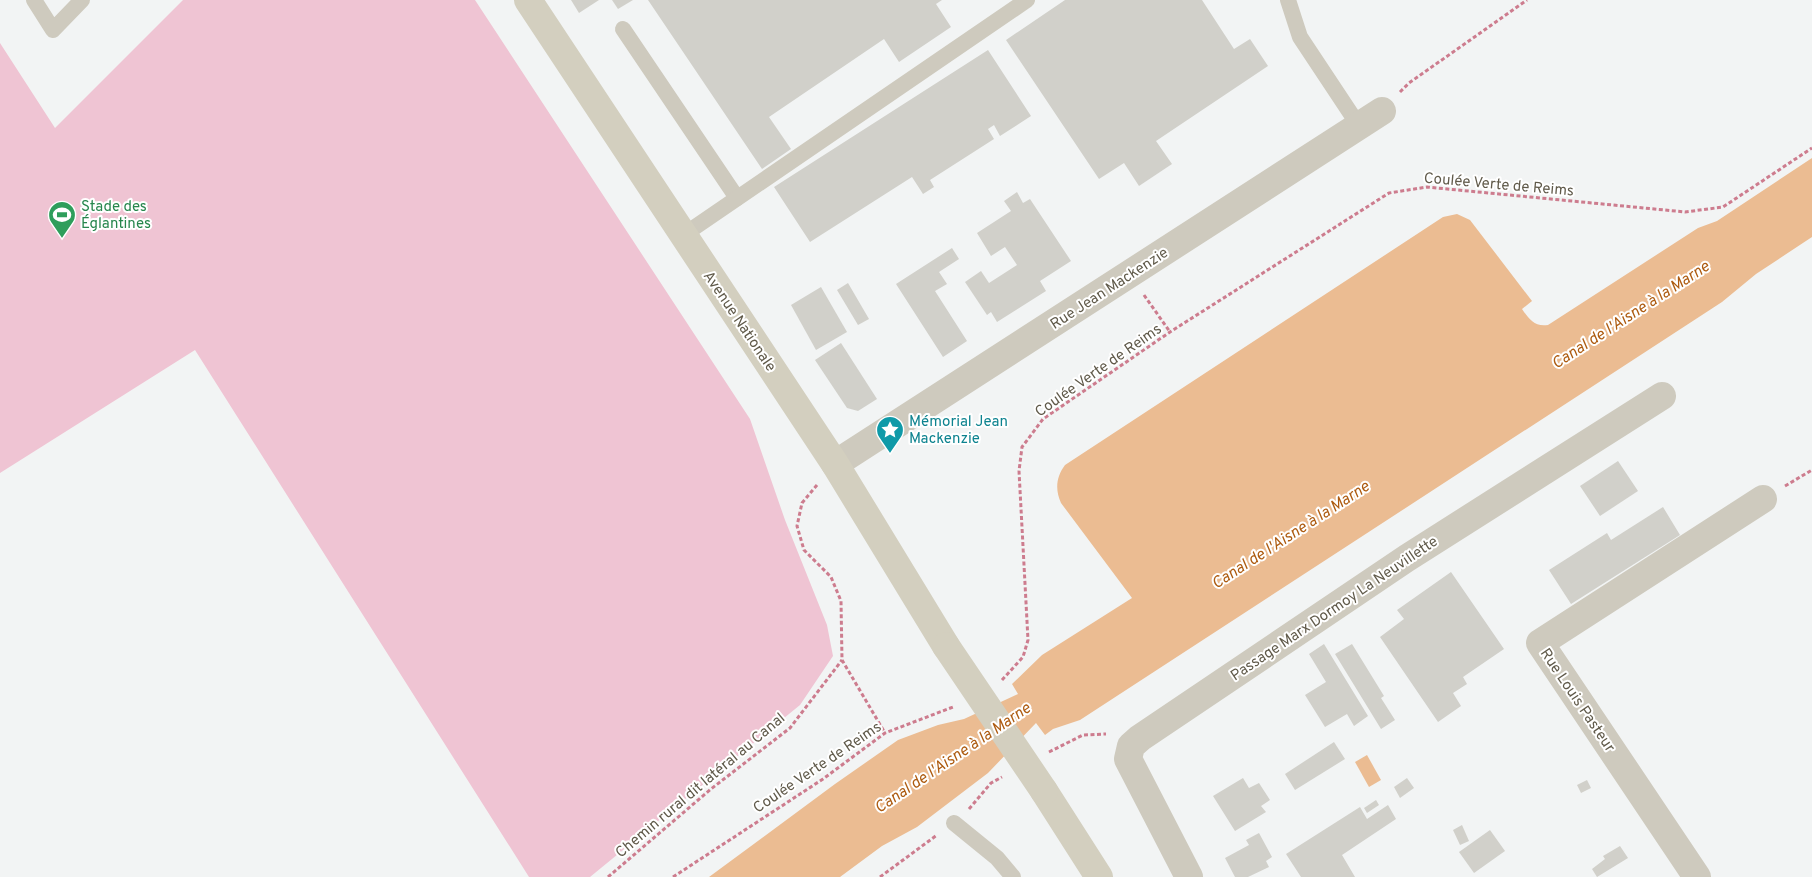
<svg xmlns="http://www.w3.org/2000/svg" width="1812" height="877" viewBox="0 0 1812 877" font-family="Overpass,sans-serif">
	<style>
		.green { fill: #efc4d3 }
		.water { fill: #ebbc92 }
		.building { fill: #d1d0ca }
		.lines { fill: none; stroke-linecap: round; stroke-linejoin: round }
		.path { stroke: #cd7c8e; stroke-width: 3; stroke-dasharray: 4 2.5; stroke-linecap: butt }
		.service { stroke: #cecabe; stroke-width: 16 }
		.minor { stroke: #cecabe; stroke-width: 28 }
		.secondary { stroke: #d3cfbf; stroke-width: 28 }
		.secondary-bridge { stroke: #d3cfbf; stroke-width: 28 }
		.labels { text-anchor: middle; stroke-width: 4; stroke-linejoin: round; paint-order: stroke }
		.street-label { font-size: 15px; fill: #605a4a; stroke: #fff }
		.leisure-label { font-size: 15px; fill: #27864d; stroke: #fff; text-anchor: start }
		.culture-label { font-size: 15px; fill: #0d838f; stroke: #fff; text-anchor: start }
		.water-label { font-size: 16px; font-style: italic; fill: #ad5b10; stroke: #fff }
	</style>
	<rect width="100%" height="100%" fill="#f2f4f4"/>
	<path class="green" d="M 183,0 L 475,0 L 750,419 L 785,520 L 827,625 L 833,656 L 800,705 L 590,877 L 529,877 L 195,350 L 0,473 L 0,43 L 55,128 Z"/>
	<g class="water">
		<path d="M 1812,158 L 1812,237 L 1756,274 L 1722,302 L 1080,720 L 1053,729 L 1045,735 L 1036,723 L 988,773 L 917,827 L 882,846 L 840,877 L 709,877 L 835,784 L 898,740 L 938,725 L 964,719 L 1018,694 L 1012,684 L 1042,655 L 1132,598 L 1061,503 C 1055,490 1056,477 1065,465 L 1443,217 L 1457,214 L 1470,220 L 1532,301 L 1522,309 C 1529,319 1534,327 1548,325 L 1698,228 L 1717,221 Z"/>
		<path d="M 1367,755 L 1381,780 L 1369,787 L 1355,762 Z"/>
	</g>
	<g class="building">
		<path d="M 571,0 L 599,0 L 579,13 Z"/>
		<path d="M 612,0 L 633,0 L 618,9 Z"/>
		<path d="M 648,0 L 942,0 L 936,4 L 951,27 L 899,62 L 884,39 L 769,117 L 791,149 L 762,169 Z"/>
		<path d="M 1065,0 L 1202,0 L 1234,49 L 1250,39 L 1268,66 L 1156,141 L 1172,164 L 1139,186 L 1124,163 L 1099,179 L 1006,40 Z"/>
		<path d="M 988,50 L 1031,116 L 1000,136 L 994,125 L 988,129 L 994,139 L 930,180 L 934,187 L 923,194 L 912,177 L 810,242 L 774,187 Z"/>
		<path d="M 1017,192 L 1023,203 L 1030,199 L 1071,261 L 1040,281 L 1046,291 L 997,322 L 991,312 L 987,315 L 965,282 L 981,271 L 989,283 L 1017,265 L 1005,247 L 991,256 L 977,233 L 1011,211 L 1004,201 Z"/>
		<path d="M 952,248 L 959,259 L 939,272 L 947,284 L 935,291 L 967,341 L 943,357 L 896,284 Z"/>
		<path d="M 848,283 L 869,319 L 858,325 L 837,290 Z"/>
		<path d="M 821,287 L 847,332 L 816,350 L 791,305 Z"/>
		<path d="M 841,343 L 877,399 L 858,411 L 847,408 L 815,360 Z"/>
		<path d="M 1618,461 L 1638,491 L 1600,516 L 1580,486 Z"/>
		<path d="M 1663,507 L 1680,535 L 1571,604 L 1549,570 L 1607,533 L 1611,540 Z"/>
		<path d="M 1451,572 L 1504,649 L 1463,677 L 1467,684 L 1453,693 L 1461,706 L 1438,722 L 1380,637 L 1404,619 L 1397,610 Z"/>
		<path d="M 1324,644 L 1368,716 L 1354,726 L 1347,714 L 1325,727 L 1305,695 L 1326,682 L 1309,654 Z"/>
		<path d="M 1352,644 L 1384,696 L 1381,698 L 1395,720 L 1381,729 L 1335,654 Z"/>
		<path d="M 1334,742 L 1345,759 L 1295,790 L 1285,774 Z"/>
		<path d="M 1243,778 L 1249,788 L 1259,783 L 1270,800 L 1261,806 L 1266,812 L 1235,831 L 1213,796 Z"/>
		<path d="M 1407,778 L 1414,788 L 1400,798 L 1394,787 Z"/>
		<path d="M 1587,780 L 1591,788 L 1581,793 L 1577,785 Z"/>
		<path d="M 1376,800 L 1379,805 L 1367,813 L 1364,808 Z"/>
		<path d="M 1388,805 L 1396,819 L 1342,855 L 1355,877 L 1301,877 L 1286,854 L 1360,807 L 1367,819 Z"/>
		<path d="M 1462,825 L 1469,841 L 1460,845 L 1453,830 Z"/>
		<path d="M 1490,830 L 1505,851 L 1474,873 L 1459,852 Z"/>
		<path d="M 1259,833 L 1272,857 L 1266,861 L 1269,867 L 1248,877 L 1235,877 L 1225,858 L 1249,845 L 1246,840 Z"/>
		<path d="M 1620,846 L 1628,858 L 1597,877 L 1592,869 L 1605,859 L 1603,856 Z"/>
	</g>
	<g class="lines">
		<g class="path">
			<path d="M 1400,92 L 1409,83 L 1527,0"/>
			<path d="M 1144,295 L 1170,332"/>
			<path d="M 817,485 L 802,503 L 797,526 L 804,550 L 831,577 L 841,601 L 842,660 L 885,733"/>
			<path d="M 1785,486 L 1812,470"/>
			<path d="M 1002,680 L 1023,657 L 1028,640 L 1019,471 L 1022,447 L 1043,419 L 1170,332 L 1389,193 L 1427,187 L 1685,212 L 1723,207 L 1812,148"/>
			<path d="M 1049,752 L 1083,735 L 1106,734"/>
			<path d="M 969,809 L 991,783 L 1002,777"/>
			<path d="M 608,877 L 711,789 L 790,728 L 842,660"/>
			<path d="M 673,877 L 823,779 L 885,733 L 953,707"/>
			<path d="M 880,877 L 937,835"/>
		</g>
		<g class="service">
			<path d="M 34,0 L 53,30 L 82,0"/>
			<path d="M 1288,0 L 1300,37 L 1359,126"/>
			<path d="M 623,29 L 737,198"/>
			<path d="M 682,236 L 1027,0"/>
			<path d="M 954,823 L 997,858 L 1013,877"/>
		</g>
		<g class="minor">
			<path d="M 835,464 L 1382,111"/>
			<path d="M 1189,877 L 1128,759 L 1131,746 L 1140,738 L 1407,558 L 1662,396"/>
			<path d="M 1697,877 L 1540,643 L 1763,499"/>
		</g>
		<g class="secondary">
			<path d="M 528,0 L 835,464 L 946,646"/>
			<path d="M 1044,791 L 1099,877"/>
		</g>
		<path class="secondary-bridge" d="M 946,646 L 1044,791"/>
	</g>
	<defs>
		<symbol id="stadium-pin" viewBox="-11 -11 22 30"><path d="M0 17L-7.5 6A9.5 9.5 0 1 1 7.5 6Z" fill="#2e9e5b" stroke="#fff"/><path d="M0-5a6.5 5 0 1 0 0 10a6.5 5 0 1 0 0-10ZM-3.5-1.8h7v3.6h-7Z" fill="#fff"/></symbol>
		<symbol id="sight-pin" viewBox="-11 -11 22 30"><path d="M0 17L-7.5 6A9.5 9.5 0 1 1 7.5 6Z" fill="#0f9aa8" stroke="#fff"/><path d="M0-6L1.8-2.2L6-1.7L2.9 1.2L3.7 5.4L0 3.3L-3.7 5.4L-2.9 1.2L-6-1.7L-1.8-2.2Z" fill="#fff"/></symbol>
	</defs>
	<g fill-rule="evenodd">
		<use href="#stadium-pin" x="46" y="199" width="32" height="43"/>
		<use href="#sight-pin" x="874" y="414" width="32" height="43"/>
	</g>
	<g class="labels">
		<g class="street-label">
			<text transform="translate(1499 184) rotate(5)" y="5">Coulée Verte de Reims</text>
			<text transform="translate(1109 288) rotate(-33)" y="5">Rue Jean Mackenzie</text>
			<text transform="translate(740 321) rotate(56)" y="5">Avenue Nationale</text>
			<text transform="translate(1098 370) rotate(-35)" y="5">Coulée Verte de Reims</text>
			<text transform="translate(1334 608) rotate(-34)" y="5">Passage Marx Dormoy La Neuvillette</text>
			<text transform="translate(1578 700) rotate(56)" y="5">Rue Louis Pasteur</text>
			<text transform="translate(817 767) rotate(-34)" y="5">Coulée Verte de Reims</text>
			<text transform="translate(700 785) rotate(-40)" y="5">Chemin rural dit latéral au Canal</text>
		</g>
		<g class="leisure-label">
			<text x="81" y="211">Stade des<tspan x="81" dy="17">Églantines</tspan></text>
		</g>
		<g class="culture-label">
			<text x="909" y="426">Mémorial Jean<tspan x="909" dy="17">Mackenzie</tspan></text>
		</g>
		<g class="water-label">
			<text transform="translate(1630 314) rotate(-33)" y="6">Canal de l'Aisne à la Marne</text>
			<text transform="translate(1290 534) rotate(-33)" y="6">Canal de l'Aisne à la Marne</text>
			<text transform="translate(952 757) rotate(-34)" y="6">Canal de l'Aisne à la Marne</text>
		</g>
	</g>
</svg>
